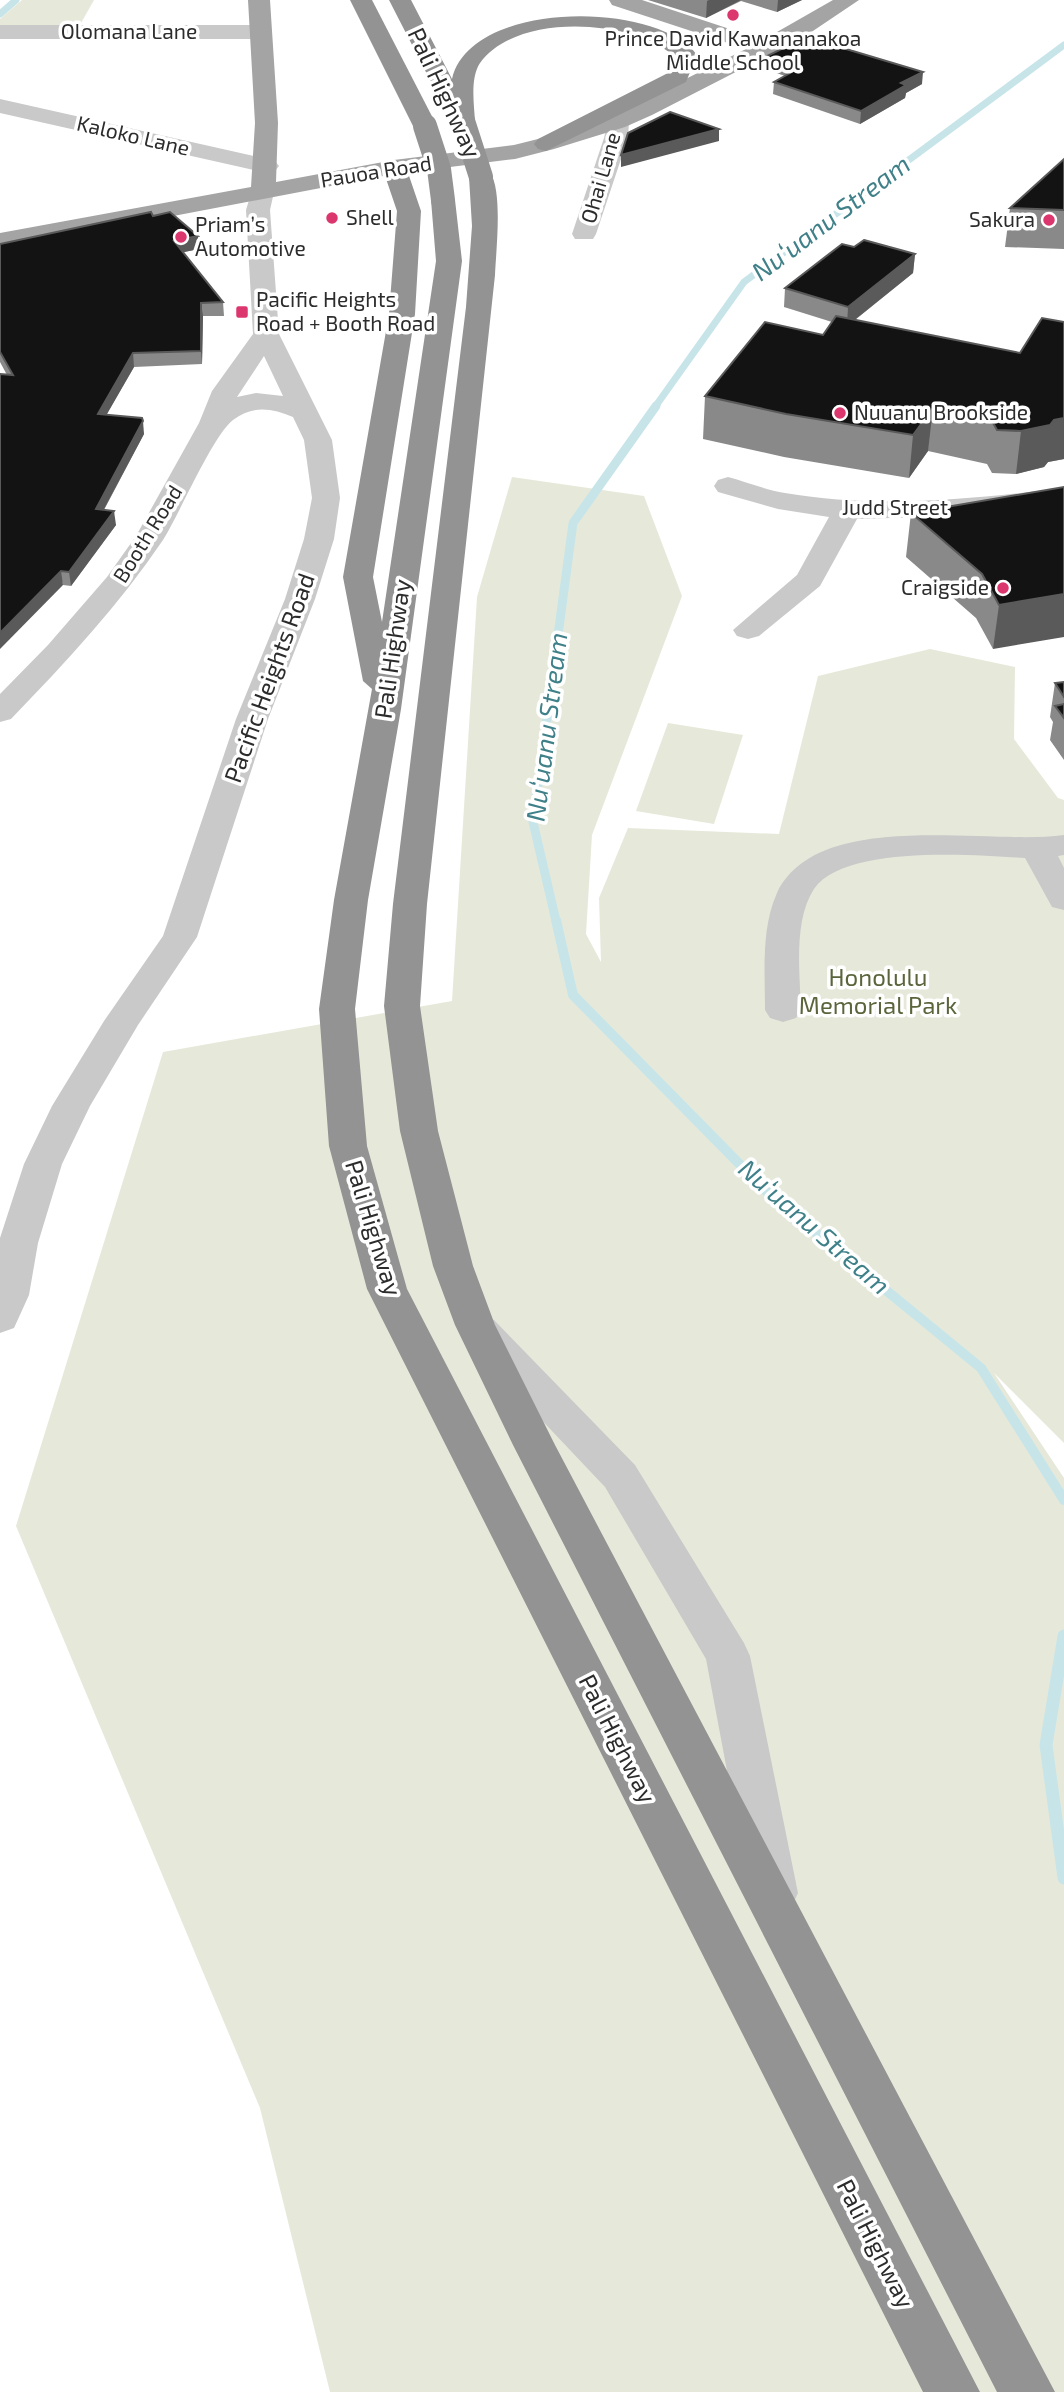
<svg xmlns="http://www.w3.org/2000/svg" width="1064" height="2392" viewBox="0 0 1064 2392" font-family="'Exo 2',sans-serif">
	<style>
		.green { fill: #e6e9da }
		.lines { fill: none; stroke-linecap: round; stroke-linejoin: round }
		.stream-far3 { stroke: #c7e5e9; stroke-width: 7 }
		.stream-far2 { stroke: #c7e5e9; stroke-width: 9 }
		.stream-far1 { stroke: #c7e5e9; stroke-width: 10 }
		.stream { stroke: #c7e5e9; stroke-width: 13 }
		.minor { fill: #c9c9c9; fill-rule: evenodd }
		.major { fill: #a4a4a4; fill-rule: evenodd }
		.highway { fill: #939393; fill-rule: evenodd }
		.highway-bridge { stroke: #939393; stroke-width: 24 }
		.wall { fill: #898989 }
		.shaded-wall { fill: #5a5a5a }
		.building { fill: #131313; stroke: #5a5a5a; stroke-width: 2 }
		.poi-dot { fill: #db366e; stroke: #fff; stroke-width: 2.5 }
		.labels { text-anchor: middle; stroke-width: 7; stroke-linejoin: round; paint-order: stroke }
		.far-street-label { font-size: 21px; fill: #2c2c2c; stroke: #fff }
		.far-poi-label { font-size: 21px; fill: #2c2c2c; stroke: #fff; text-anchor: start }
		.street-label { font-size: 24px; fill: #2c2c2c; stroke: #fff }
		.park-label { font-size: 24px; fill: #5a653c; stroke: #fff }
		.water-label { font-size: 26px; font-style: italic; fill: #3f8089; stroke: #fff }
	</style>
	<rect width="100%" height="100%" fill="#fff"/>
	<g class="green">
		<path d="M 22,0 L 94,0 L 76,32 L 0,32 L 0,19 Z"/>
		<path d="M 512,477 L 644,496 L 682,596 L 592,835 L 586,934 L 601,962 L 599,898 L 628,828 L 779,834 L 818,676 L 930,649 L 1015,667 L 1014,739 L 1058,798 L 1064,800 L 1064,1443 L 994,1373 L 1064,1478 L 1064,2392 L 330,2392 L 260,2108 L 16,1526 L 163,1052 L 452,1001 L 477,597 Z"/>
		<path d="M 668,723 L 743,735 L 714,824 L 636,811 Z"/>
	</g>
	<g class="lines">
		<g class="stream-far3">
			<path d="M 0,14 L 16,0"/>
			<path d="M 655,407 L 744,282 L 1064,45"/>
		</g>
		<path class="stream-far2" d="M 556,921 L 533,822 L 573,523 L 656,406"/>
		<path class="stream-far1" d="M 556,920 L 573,995 L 771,1196 L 981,1368 L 1064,1500"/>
		<path class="stream" d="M 1064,1636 L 1046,1745 L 1064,1878"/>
		<g class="minor">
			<path d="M 0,25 L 258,25 L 269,32 L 258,39 L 0,39 Z"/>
			<path d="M 0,99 L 267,159 L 275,161 L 279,166 L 275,171 L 267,173 L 0,113 Z"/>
			<path d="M 617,115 L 625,117 L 629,122 L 628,138 L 596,234 L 593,239 L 575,239 L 572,234 L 604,138 L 609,117 Z"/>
			<path d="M 262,185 L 271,187 L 274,192 L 270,210 L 279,334 L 332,440 L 340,498 L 334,539 L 315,599 L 268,719 L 197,937 L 138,1025 L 90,1106 L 62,1164 L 38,1243 L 29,1295 L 14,1328 L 0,1333 L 0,1238 L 24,1164 L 52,1106 L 104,1021 L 163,936 L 236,719 L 285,599 L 304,539 L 312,498 L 304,440 L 293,417 C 272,408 252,405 233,420 C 213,435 180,513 163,540 C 119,605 66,662 11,719 L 0,722 L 0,694 L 48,645 L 107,577 L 136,536 L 199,423 L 212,391 L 253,334 L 246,210 L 253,187 ZM 264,356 L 283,396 L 256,393 L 237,397 Z"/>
			<path d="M 728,477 C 747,482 766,490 785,493 C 878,509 971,499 1064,488 L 1064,506 L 960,516 L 857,519 L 820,586 L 759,636 L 748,639 L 737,636 L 733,630 L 797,575 L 829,517 L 778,509 L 718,492 L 714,486 L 718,480 Z"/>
			<path d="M 1064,835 L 1064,855 L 1058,856 L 1064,868 L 1064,910 L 1052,907 L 1025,858 C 977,855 844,844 814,889 C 793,921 800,974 801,1010 L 796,1018 L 783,1022 L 770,1018 L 765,1010 C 765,972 761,928 777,893 C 818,807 988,846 1064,835 Z"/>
			<path d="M 480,1315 L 494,1320 L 635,1465 L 744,1643 L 750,1656 L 798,1893 L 791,1908 L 774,1914 L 757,1908 L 750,1893 L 706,1659 L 605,1487 L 466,1340 L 460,1330 L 466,1320 Z"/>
		</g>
		<path class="major" d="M 248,0 L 270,0 L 278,123 L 276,182 L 394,160 L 514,145 L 538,139 L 609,117 L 746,49 L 612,5 L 609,0 L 642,0 L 763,40 L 833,0 L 859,0 L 804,37 L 652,115 L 625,127 L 554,149 L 515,159 L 394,174 L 0,249 L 0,233 L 251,187 L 255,123 Z"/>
		<g class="highway">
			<path d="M 350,0 L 372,0 L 437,126 L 433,131 L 417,131 L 413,126 Z"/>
			<path d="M 389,0 L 411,0 L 452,79 C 470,0 656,0 697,55 L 686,82 L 546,151 L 538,149 L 534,144 L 538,139 L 668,73 L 674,56 C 632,19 517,12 480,63 C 470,78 474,104 475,121 L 471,126 L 455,126 L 451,121 Z"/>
			<path d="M 394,160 L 402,162 L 406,167 L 421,211 L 415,314 L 373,577 L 382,622 L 436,261 L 431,200 L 434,195 L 452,195 L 455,200 L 462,261 L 401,709 L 368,900 L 355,1009 L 367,1146 L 407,1289 L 980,2392 L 923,2392 L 367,1289 L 329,1146 L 319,1009 L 334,900 L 372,689 L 363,681 L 343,577 L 389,314 L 397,211 L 382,167 L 386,162 Z"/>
			<path d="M 481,170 L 490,172 C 503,192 496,250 495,275 L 427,904 L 420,1006 L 438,1131 L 473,1266 L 495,1325 L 555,1445 L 1055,2392 L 997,2392 L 513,1445 L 455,1325 L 433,1266 L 400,1131 L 384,1006 L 393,904 L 466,307 L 472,226 L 469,177 L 472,172 Z"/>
		</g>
		<g class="highway-bridge">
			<path d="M 463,121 L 481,177"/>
			<path d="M 425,126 L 439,169 L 443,200"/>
		</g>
	</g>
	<g class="wall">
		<path d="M 648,0 L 802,0 L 777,12 L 741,1 L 706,18 Z"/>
		<path d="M 765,57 L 922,84 L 906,93 L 905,98 L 860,124 L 773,94 L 774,82 L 785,76 L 765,69 Z"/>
		<path d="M 1064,159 L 1064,249 L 1005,247 L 1010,208 Z"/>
		<path d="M 153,216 L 199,249 L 183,252 L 223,302 L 224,316 L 203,316 L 202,364 L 134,367 L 106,415 L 144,434 L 104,510 L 116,525 L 71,586 L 63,585 L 7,375 L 0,362 L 0,244 Z"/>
		<path d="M 854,247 L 915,254 L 913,273 L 855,320 L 1020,353 L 1064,322 L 1064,459 L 1048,462 L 1044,467 L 1016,474 L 992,473 L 987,464 L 928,451 L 909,478 L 784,457 L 703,439 L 705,396 L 823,335 L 832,322 L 784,307 L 785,288 Z"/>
		<path d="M 1064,487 L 993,649 L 976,618 L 906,557 L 911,513 Z"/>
		<path d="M 1064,682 L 1064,760 L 1050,740 L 1053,722 L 1050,717 L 1055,683 Z"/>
	</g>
	<g class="shaded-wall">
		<path d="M 709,0 L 741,0 L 706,18 L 707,1 Z"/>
		<path d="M 778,0 L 802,0 L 777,12 Z"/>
		<path d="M 923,72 L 922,84 L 906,93 L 905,98 L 860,124 L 861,111 L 901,83 Z"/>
		<path d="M 719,129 L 719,141 L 621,167 L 621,155 Z"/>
		<path d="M 198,236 L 199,249 L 175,254 L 174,241 Z"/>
		<path d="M 915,254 L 913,273 L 847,326 L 848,307 Z"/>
		<path d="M 201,303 L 203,316 L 202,364 L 201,351 Z"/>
		<path d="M 133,353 L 134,367 L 99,428 L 98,414 Z"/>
		<path d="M 933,408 L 928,451 L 909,478 L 913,435 Z"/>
		<path d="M 1064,418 L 1064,459 L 1048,462 L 1044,467 L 1016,474 L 1021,431 L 1054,420 Z"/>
		<path d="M 143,421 L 144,434 L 97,522 L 96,509 Z"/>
		<path d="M 114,511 L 116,525 L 71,586 L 69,572 Z"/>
		<path d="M 61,571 L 63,585 L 0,649 L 0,633 Z"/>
		<path d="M 1064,594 L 1064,637 L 993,649 L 999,605 Z"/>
	</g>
	<g class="building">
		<path d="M 806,37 L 923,72 L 901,83 L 906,85 L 861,111 L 774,82 L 799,68 L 765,57 Z"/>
		<path d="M 670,112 L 719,129 L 621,155 L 628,133 Z"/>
		<path d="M 1064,159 L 1064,210 L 1010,208 Z"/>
		<path d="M 151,212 L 153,216 L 170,212 L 198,236 L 174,241 L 223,302 L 201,303 L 201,351 L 133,353 L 98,414 L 142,418 L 143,421 L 96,509 L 114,511 L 69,572 L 61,571 L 0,633 L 0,374 L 13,375 L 0,352 L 0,244 Z"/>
		<path d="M 864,240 L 915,254 L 848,307 L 785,288 L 842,244 L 854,247 Z"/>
		<path d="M 836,316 L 1020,353 L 1042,318 L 1064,322 L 1064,418 L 1054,420 L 1050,425 L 1021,431 L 997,430 L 992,421 L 933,408 L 913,435 L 786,414 L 705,396 L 765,322 L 823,335 Z"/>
		<path d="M 1064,487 L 1064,594 L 999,605 L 982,574 L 911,513 Z"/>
		<path d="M 1064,682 L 1064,697 L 1055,683 Z"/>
		<path d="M 1064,704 L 1064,718 L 1055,706 Z"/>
	</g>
	<g class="poi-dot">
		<circle cx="733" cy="15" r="7"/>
		<circle cx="332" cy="218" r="7"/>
		<circle cx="1049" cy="220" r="7"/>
		<circle cx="181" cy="237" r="7"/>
		<rect x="235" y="305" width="14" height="14" rx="3.5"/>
		<circle cx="840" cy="413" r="7"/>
		<circle cx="1003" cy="588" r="7"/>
	</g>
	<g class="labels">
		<g class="far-street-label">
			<text x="129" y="39">Olomana Lane</text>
			<text transform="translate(133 136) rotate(13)" y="7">Kaloko Lane</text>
			<text transform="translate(376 172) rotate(-9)" y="7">Pauoa Road</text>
			<text transform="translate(601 178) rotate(-74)" y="7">Ohai Lane</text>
			<text x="895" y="515">Judd Street</text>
			<text transform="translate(148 534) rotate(-58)" y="7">Booth Road</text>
		</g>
		<g class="far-poi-label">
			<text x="733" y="46" text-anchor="middle">Prince David Kawananakoa<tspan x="733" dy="24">Middle School</tspan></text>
			<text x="346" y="225">Shell</text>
			<text x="1035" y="227" text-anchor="end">Sakura</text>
			<text x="195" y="232">Priam’s<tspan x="195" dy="24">Automotive</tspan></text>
			<text x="256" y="307">Pacific Heights<tspan x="256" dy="24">Road + Booth Road</tspan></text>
			<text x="854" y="420">Nuuanu Brookside</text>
			<text x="989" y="595" text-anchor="end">Craigside</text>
		</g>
		<g class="street-label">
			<text transform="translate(444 93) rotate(65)" y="8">Pali Highway</text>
			<text transform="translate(393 649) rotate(-82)" y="8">Pali Highway</text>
			<text transform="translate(270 678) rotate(-70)" y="8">Pacific Heights Road</text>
			<text transform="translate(373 1228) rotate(73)" y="8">Pali Highway</text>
			<text transform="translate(617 1739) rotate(63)" y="8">Pali Highway</text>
			<text transform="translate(875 2244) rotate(63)" y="8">Pali Highway</text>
		</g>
		<g class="park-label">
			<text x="878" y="986">Honolulu<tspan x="878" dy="28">Memorial Park</tspan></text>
		</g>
		<g class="water-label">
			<text transform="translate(831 218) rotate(-37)" y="9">Nuʻuanu Stream</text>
			<text transform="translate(547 727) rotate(-83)" y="9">Nuʻuanu Stream</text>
			<text transform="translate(814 1227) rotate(41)" y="9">Nuʻuanu Stream</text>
		</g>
	</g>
</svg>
